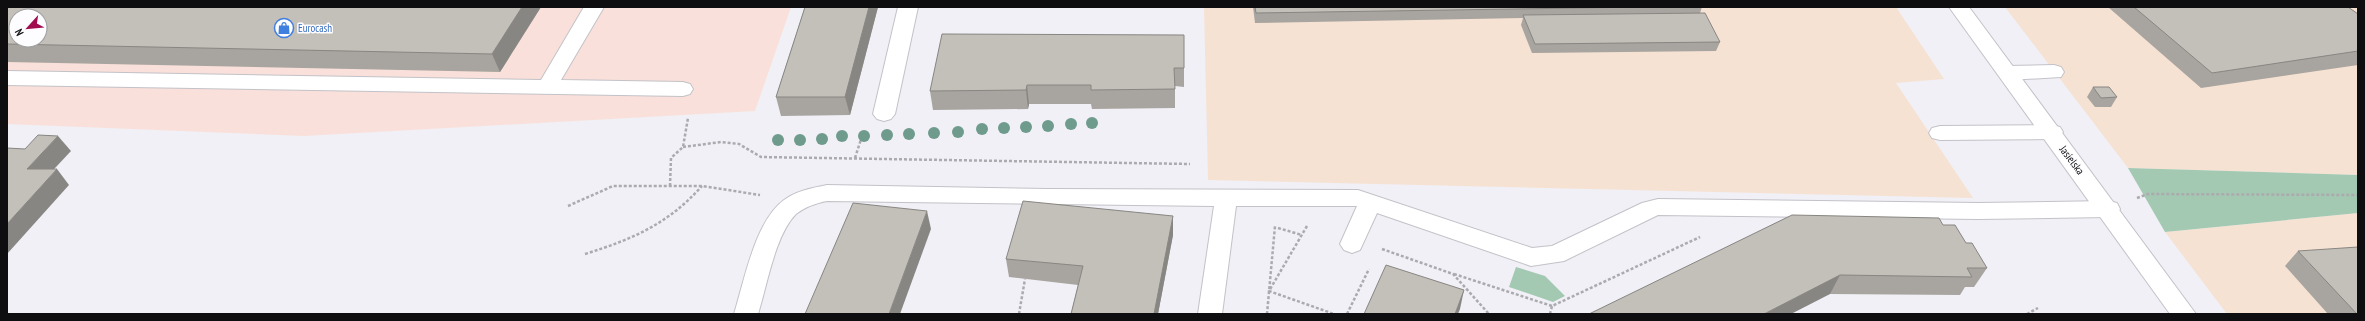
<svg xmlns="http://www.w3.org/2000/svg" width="2365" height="321" viewBox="0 0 2365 321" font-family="'PT Sans Narrow',sans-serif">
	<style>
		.commercial { fill: #fae0da; fill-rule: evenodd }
		.industrial { fill: #f6e2d3 }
		.green { fill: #a4c9b2 }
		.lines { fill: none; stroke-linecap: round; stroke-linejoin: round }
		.service-casing { stroke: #c2c2c8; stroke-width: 2 }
		.minor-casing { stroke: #c2c2c8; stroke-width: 2 }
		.path { stroke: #aaaaaf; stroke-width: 2.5; stroke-dasharray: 3 2; stroke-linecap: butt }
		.service { fill: #fff; fill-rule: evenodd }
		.minor { fill: #fff; fill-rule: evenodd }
		.tree { fill: #6f9b8c }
		.wall { fill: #a8a49f }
		.shaded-wall { fill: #888682 }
		.building { fill: #c3bfb9; stroke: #888682; fill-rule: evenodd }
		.labels { text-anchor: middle; stroke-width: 3; stroke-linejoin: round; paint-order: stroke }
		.shop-label { font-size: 11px; fill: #366cbe; stroke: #fdfdff; text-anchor: start }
		.street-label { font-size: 11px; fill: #0e0e10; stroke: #fdfdff }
	</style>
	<rect width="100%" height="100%" fill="#f0f0f6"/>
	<path class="commercial" d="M 7,7 L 791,7 L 755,111 L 304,136 L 7,124 ZM 16,16 L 40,16 L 40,40 L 16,40 Z"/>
	<g class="industrial">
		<path d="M 1204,7 L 1896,7 L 1944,79 L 1896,83 L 1973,198 L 1208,180 Z"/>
		<path d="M 2005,7 L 2358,7 L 2358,175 L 2128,168 Z"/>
		<path d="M 2358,213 L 2358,314 L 2227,314 L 2165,232 Z"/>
	</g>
	<g class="green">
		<path d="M 2128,168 L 2358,175 L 2358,213 L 2165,232 Z"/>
		<path d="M 1516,267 L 1545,276 L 1565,296 L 1553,302 L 1509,287 Z"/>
	</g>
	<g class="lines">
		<defs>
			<g id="service">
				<path d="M 584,7 L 604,7 L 561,80 L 683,82 L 690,84 L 693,89 L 690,94 L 683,96 L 7,85 L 7,71 L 541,80 Z"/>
				<path d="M 898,7 L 918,7 L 895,114 L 891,119 L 884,121 L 877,119 L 873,114 Z"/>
				<path d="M 2054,65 L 2061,67 L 2064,72 L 2061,77 L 2008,80 L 2001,78 L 1998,73 L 2001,68 L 2008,66 Z"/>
				<path d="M 2052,125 L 2060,127 L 2063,132 L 2060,137 L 2052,139 L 1940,140 L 1932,138 L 1929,133 L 1932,128 L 1940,126 Z"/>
				<path d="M 827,185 L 1047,189 L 1358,190 L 1532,248 L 1552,246 L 1642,203 L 1658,199 L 1978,203 L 2109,201 L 2117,203 L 2120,209 L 2117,215 L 2109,217 L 1978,219 L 1658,215 L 1564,261 L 1531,266 L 1377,213 L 1360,250 L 1352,253 L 1344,250 L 1340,244 L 1357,206 L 1236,206 L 1222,314 L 1198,314 L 1214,206 L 827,201 C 816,203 805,207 796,214 C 775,235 767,286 758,314 L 734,314 C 744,282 755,221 784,200 C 796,191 812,188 827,185 Z"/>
			</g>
			<path id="minor" d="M 1949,7 L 1969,7 L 2196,314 L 2170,314 Z"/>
		</defs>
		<use href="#service" class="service-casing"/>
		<use href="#minor" class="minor-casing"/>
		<g class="path">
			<path d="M 683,147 L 721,142 L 739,144 L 761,157 L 1190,164"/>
			<path d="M 855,158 L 863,133"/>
			<path d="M 670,186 L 671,158 L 683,147 L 688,118"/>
			<path d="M 2137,198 L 2148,194 L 2358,195"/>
			<path d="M 568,206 L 613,186 L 702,186 L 760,195"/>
			<path d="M 1307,226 L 1269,291 L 1334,314"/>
			<path d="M 1278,228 L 1302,235"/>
			<path d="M 1382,249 L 1453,274 L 1489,314"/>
			<path d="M 585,254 C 633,239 668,224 702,186"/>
			<path d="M 1454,274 L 1552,306"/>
			<path d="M 1019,314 L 1025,279"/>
			<path d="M 1267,314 L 1275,226"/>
			<path d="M 1347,314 L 1369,269"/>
			<path d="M 1550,314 L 1552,306 L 1700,237"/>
			<path d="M 2027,314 L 2038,308"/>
		</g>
		<use href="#service" class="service"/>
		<use href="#minor" class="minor"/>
	</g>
	<g class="tree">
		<circle cx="1092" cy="123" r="6"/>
		<circle cx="1071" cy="124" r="6"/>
		<circle cx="1048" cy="126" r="6"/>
		<circle cx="1026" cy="127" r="6"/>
		<circle cx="1004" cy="128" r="6"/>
		<circle cx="982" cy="129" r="6"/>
		<circle cx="958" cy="132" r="6"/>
		<circle cx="934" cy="133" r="6"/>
		<circle cx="909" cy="134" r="6"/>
		<circle cx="887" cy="135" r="6"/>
		<circle cx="842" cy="136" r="6"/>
		<circle cx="864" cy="136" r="6"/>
		<circle cx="822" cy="139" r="6"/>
		<circle cx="778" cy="140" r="6"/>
		<circle cx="800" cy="140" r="6"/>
	</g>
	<g class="wall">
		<path d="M 7,7 L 541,7 L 500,72 L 7,62 Z"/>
		<path d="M 805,7 L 878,7 L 850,115 L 781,116 L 776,97 Z"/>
		<path d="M 1253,7 L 1702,7 L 1700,13 L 1720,42 L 1716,51 L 1532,53 L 1521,25 L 1523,18 L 1255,23 Z"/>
		<path d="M 2108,7 L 2348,7 L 2358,14 L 2358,65 L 2201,88 Z"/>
		<path d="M 1184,35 L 1184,87 L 1175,86 L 1175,108 L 1092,109 L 1091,104 L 1029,104 L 1028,109 L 933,110 L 930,91 Z"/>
		<path d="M 2093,87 L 2117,97 L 2111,107 L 2095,107 L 2087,97 Z"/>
		<path d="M 1173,216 L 1173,235 L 1158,314 L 1071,314 L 1078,285 L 1009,277 L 1006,259 Z"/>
		<path d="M 1943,225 L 1966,243 L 1987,268 L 1974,287 L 1965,287 L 1960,295 L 1830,294 L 1589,314 Z"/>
		<path d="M 2298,251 L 2358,314 L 2328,314 L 2285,266 Z"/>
	</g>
	<g class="shaded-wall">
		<path d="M 522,7 L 541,7 L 500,72 L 492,54 Z"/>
		<path d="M 869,7 L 878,7 L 850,115 L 845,97 Z"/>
		<path d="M 1027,85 L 1029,104 L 1028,109 L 1026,90 Z"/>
		<path d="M 58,136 L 71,151 L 40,184 L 27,169 Z"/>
		<path d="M 57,169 L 69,185 L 7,254 L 7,224 Z"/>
		<path d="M 927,211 L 931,229 L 900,314 L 889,314 Z"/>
		<path d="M 1173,216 L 1173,235 L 1158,314 L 1154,314 Z"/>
		<path d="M 1840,275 L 1830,294 L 1791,314 L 1764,314 Z"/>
		<path d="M 1464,290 L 1460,309 L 1458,314 L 1455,314 Z"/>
	</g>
	<g class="building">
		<path d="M 7,7 L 522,7 L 492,54 L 7,44 ZM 16,16 L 40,16 L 40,40 L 16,40 Z"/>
		<path d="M 805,7 L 869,7 L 845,97 L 776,97 Z"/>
		<path d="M 1255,7 L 1643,7 L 1256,13 Z"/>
		<path d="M 2134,7 L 2348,7 L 2358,14 L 2358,51 L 2212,73 Z"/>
		<path d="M 1705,13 L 1720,42 L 1535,44 L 1523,15 Z"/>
		<path d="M 942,34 L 1184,35 L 1184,68 L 1174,68 L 1175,89 L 1091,90 L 1091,85 L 1027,85 L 1026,90 L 930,91 Z"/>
		<path d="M 2093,87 L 2109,87 L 2117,97 L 2101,98 Z"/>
		<path d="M 38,135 L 58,136 L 27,169 L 57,169 L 7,224 L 7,148 L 25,149 Z"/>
		<path d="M 1023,201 L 1173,216 L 1154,314 L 1071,314 L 1083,266 L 1006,259 Z"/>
		<path d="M 853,203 L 927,211 L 889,314 L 805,314 Z"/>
		<path d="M 1792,215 L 1939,218 L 1943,225 L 1955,225 L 1966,243 L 1972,243 L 1987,268 L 1967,268 L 1972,277 L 1840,275 L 1764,314 L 1589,314 Z"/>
		<path d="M 2358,247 L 2358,314 L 2357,314 L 2298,251 Z"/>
		<path d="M 1386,265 L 1464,290 L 1455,314 L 1364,314 Z"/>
	</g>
	<defs>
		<symbol id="shop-ring" viewBox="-11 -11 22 22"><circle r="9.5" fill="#fdfdff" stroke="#3f7fe0" stroke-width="1.5"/><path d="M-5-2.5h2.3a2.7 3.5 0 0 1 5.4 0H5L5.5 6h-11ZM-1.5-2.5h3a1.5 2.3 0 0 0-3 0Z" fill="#3f7fe0"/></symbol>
	</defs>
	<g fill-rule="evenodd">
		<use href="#shop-ring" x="273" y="17" width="22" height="22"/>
	</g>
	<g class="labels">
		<g class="shop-label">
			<text x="298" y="32">Eurocash</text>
		</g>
		<g class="street-label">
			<text transform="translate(2072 160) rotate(53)" y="4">Jasielska</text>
		</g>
	</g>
	<rect width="2365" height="321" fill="none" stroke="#0e0e10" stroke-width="16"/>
	<g transform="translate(28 28) rotate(243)"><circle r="19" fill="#fdfdff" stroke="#9d9d9f"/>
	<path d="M0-3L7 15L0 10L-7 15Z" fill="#a10c4f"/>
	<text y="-6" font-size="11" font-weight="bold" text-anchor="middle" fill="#0e0e10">N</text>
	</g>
</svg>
